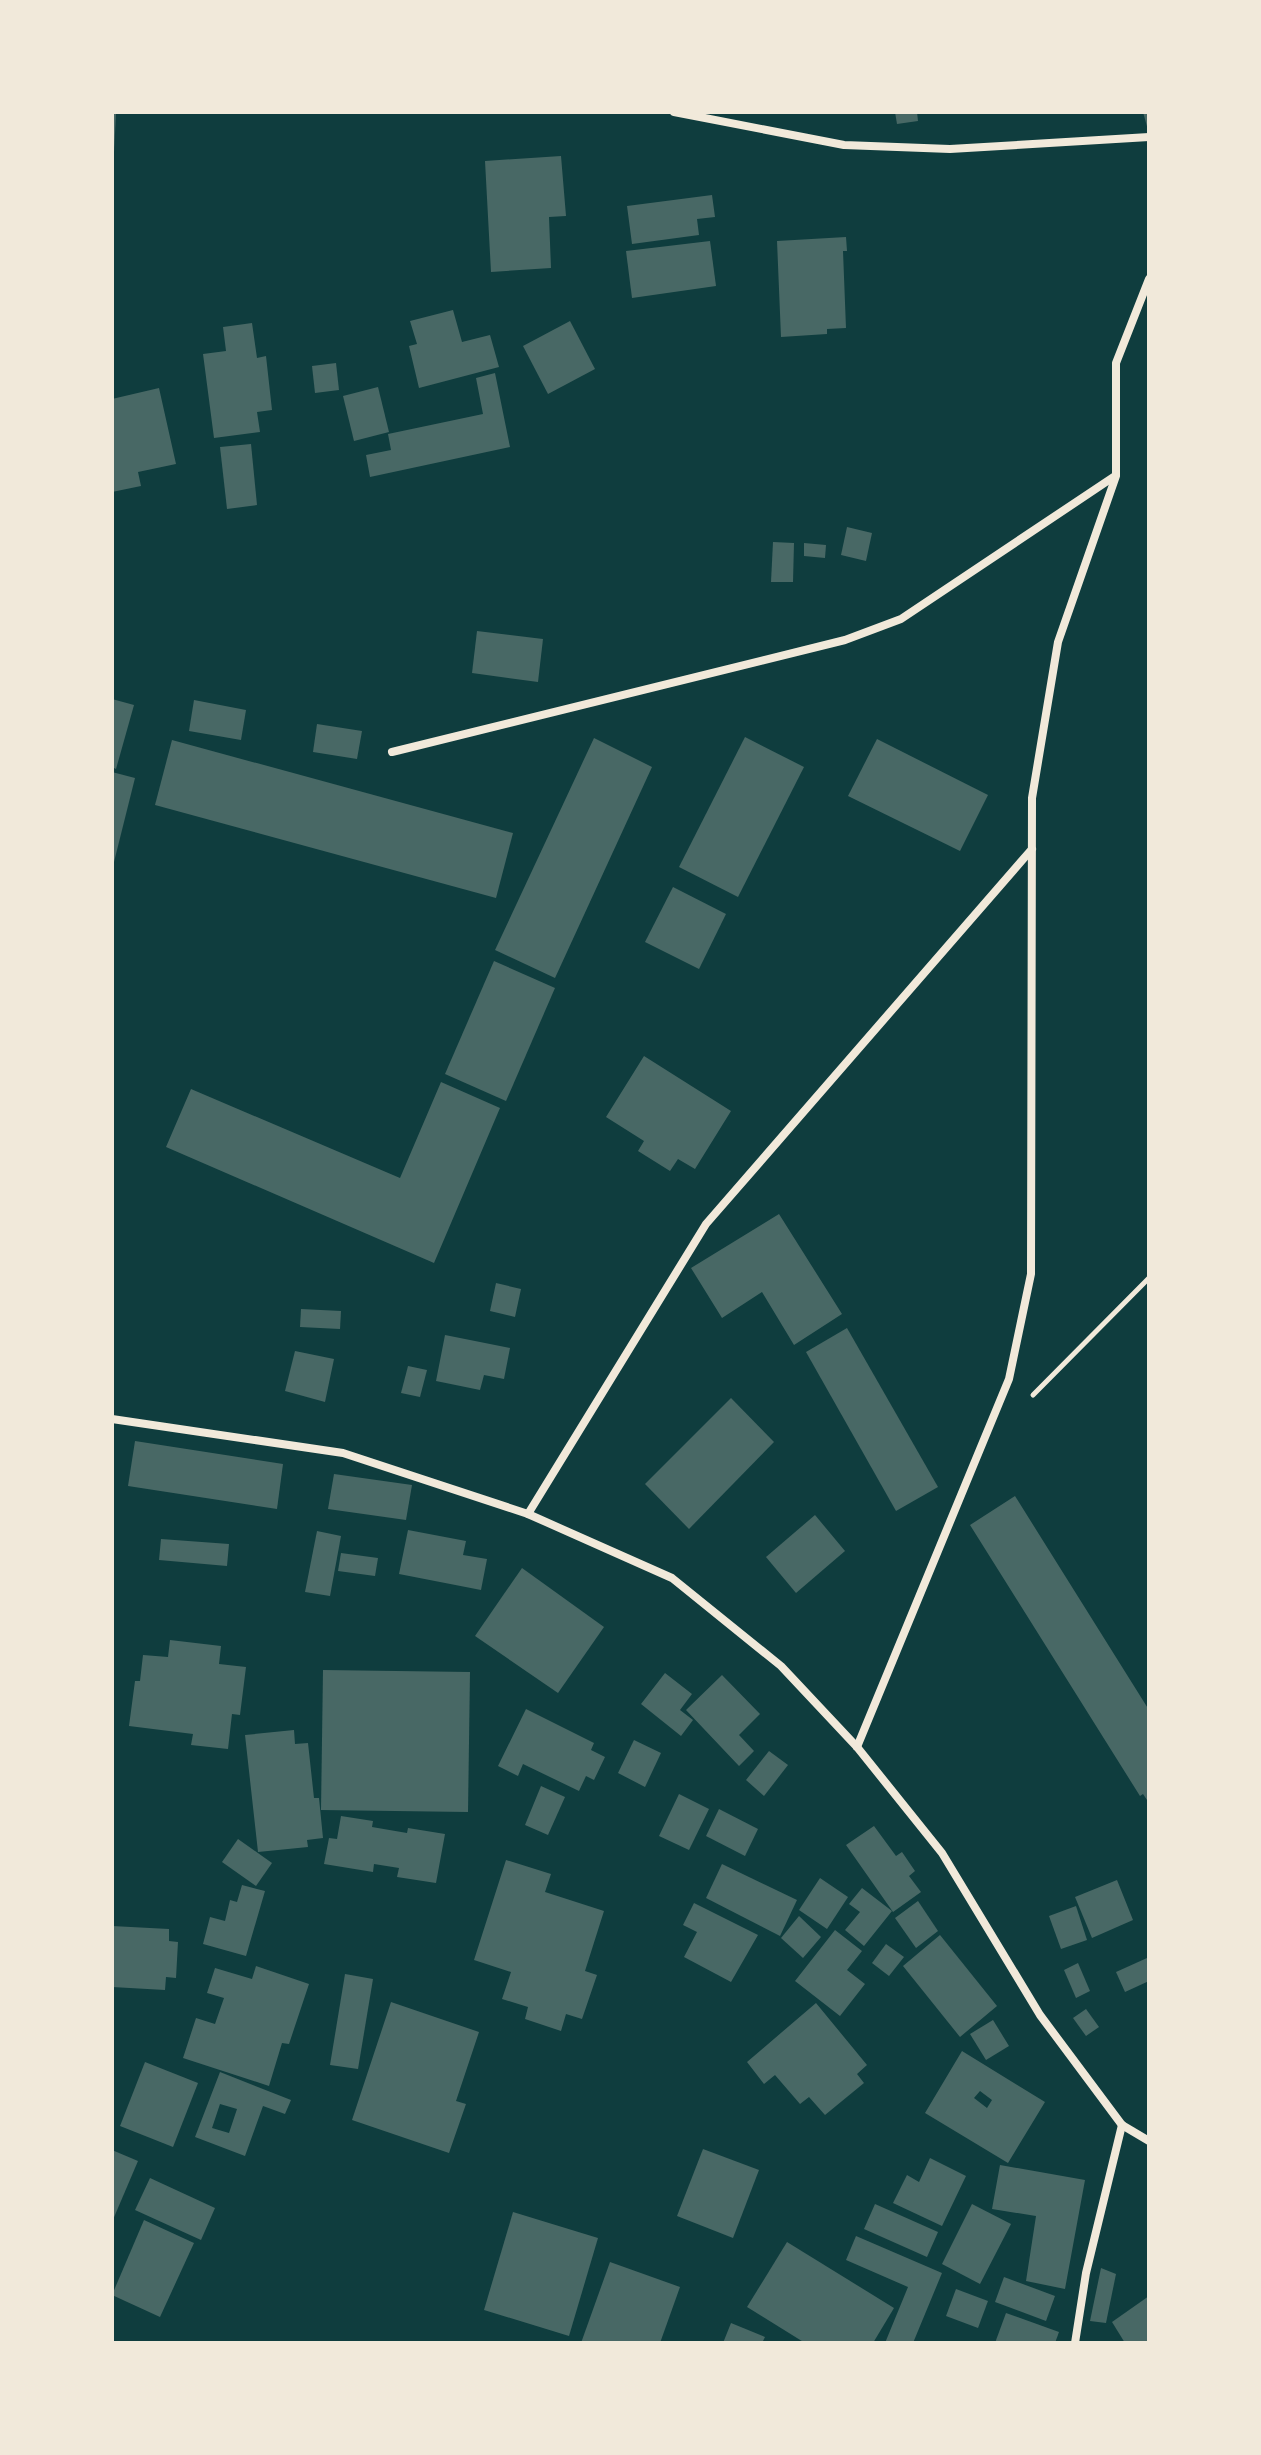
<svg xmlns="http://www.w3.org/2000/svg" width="1261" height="2455" viewBox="0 0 1261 2455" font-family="Jost,sans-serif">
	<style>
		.building { fill: #486865; fill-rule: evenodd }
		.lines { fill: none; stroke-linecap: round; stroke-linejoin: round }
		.path { stroke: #f1e9da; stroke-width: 5 }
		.minor { stroke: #f1e9da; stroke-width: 8 }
	</style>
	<rect width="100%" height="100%" fill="#0f3d3e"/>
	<g class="building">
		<path d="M 895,112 L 917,112 L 918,121 L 897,124 Z"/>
		<path d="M 1143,112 L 1149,112 L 1149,130 L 1148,130 Z"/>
		<path d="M 112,114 L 116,114 L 114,152 L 112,152 Z"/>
		<path d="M 561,156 L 566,216 L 549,217 L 551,268 L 491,272 L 485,161 Z"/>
		<path d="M 712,195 L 715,217 L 697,219 L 699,235 L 632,244 L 627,206 Z"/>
		<path d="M 846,237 L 847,251 L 843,251 L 846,328 L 827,329 L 827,334 L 781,337 L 777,241 Z"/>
		<path d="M 710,241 L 716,286 L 632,298 L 626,251 Z"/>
		<path d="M 453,310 L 462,342 L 490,335 L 499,367 L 419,388 L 409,346 L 417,344 L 410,321 Z"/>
		<path d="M 570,321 L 595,369 L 548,394 L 523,346 Z"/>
		<path d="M 252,323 L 257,358 L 266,356 L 272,410 L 257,412 L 260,432 L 214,438 L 203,354 L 226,351 L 223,327 Z"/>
		<path d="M 336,363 L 339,390 L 315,393 L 312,366 Z"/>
		<path d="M 495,373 L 510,447 L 370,477 L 366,455 L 391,450 L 388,434 L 483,414 L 476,378 Z"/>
		<path d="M 378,387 L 389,432 L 354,441 L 343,396 Z"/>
		<path d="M 159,388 L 176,464 L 138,472 L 141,486 L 112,492 L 112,399 Z"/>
		<path d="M 251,444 L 257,505 L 227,509 L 220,447 Z"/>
		<path d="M 847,527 L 872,533 L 866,561 L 841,555 Z"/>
		<path d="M 773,542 L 794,543 L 793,582 L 771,582 Z"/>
		<path d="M 804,543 L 826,545 L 825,558 L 804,556 Z"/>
		<path d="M 477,631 L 543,639 L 538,682 L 472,673 Z"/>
		<path d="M 112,699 L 134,705 L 116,769 L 112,767 Z"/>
		<path d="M 194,700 L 246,710 L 241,740 L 189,731 Z"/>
		<path d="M 317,724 L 362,731 L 357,759 L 313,752 Z"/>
		<path d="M 745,737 L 804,767 L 738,897 L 679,867 Z"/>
		<path d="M 594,738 L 652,767 L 555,978 L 495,950 Z"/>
		<path d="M 877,739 L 988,795 L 960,851 L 848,796 Z"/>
		<path d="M 172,740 L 513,833 L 496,898 L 155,805 Z"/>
		<path d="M 112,772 L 135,778 L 113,866 L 112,866 Z"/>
		<path d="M 673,887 L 726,914 L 699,969 L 645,942 Z"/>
		<path d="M 494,961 L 555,988 L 506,1101 L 445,1074 Z"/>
		<path d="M 644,1056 L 731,1111 L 695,1169 L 678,1159 L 670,1171 L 638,1151 L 644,1141 L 606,1117 Z"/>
		<path d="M 441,1082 L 500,1108 L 434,1263 L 166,1147 L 191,1089 L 400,1178 Z"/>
		<path d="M 779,1214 L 842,1314 L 794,1345 L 762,1292 L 722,1318 L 691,1268 Z"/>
		<path d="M 496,1283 L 521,1289 L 515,1317 L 490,1311 Z"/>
		<path d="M 301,1309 L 341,1311 L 340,1329 L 300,1327 Z"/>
		<path d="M 847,1328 L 938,1487 L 896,1511 L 806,1352 Z"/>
		<path d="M 445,1335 L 510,1348 L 504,1379 L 484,1375 L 480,1390 L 436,1381 Z"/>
		<path d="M 295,1351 L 334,1359 L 325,1402 L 285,1391 Z"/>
		<path d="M 408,1366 L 427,1370 L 420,1397 L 401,1393 Z"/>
		<path d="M 731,1398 L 774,1442 L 689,1529 L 645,1484 Z"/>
		<path d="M 135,1441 L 283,1464 L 277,1509 L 128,1486 Z"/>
		<path d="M 334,1474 L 412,1485 L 406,1520 L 328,1509 Z"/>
		<path d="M 1015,1496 L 1149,1710 L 1149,1803 L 1143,1794 L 1140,1796 L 970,1525 Z"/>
		<path d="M 815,1515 L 845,1551 L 796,1593 L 766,1557 Z"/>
		<path d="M 408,1530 L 466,1541 L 463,1555 L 487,1559 L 481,1590 L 399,1574 Z"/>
		<path d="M 317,1531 L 341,1536 L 330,1596 L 305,1592 Z"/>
		<path d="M 161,1539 L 229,1544 L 227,1566 L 159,1560 Z"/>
		<path d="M 341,1553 L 378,1558 L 375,1576 L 338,1571 Z"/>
		<path d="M 522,1568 L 604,1627 L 558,1693 L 475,1636 Z"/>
		<path d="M 170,1640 L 221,1646 L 219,1664 L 246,1667 L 240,1715 L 232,1714 L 228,1749 L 191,1745 L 193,1734 L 129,1726 L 135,1681 L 140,1681 L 143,1655 L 168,1657 Z"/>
		<path d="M 323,1670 L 470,1672 L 468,1812 L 321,1810 Z"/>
		<path d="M 665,1673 L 692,1694 L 680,1710 L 693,1720 L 681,1736 L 641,1704 Z"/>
		<path d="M 722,1675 L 760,1714 L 739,1735 L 754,1751 L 739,1766 L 686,1710 Z"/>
		<path d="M 526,1709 L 594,1743 L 591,1750 L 605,1757 L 594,1780 L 586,1776 L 579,1791 L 523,1764 L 518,1776 L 498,1766 Z"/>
		<path d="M 294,1730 L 295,1744 L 308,1743 L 314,1798 L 319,1798 L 323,1838 L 307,1840 L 308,1847 L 258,1852 L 245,1735 Z"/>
		<path d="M 634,1740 L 661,1753 L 645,1787 L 618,1773 Z"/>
		<path d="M 769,1751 L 788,1765 L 764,1796 L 746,1780 Z"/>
		<path d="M 541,1786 L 565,1797 L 548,1835 L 525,1825 Z"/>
		<path d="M 679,1794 L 709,1809 L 689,1850 L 659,1836 Z"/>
		<path d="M 719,1809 L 758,1829 L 745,1856 L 706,1836 Z"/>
		<path d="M 341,1816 L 373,1821 L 372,1827 L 407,1833 L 408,1828 L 445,1834 L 436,1883 L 397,1877 L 399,1868 L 374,1864 L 373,1872 L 324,1864 L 329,1838 L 337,1839 Z"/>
		<path d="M 874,1826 L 896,1856 L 902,1852 L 915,1871 L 909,1876 L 921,1892 L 893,1912 L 846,1845 Z"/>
		<path d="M 238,1839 L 272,1863 L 256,1886 L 222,1862 Z"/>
		<path d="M 506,1860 L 551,1874 L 545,1892 L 604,1911 L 585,1971 L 597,1975 L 582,2019 L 566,2014 L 561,2031 L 525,2019 L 528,2007 L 502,1999 L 511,1972 L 474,1960 Z"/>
		<path d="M 722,1864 L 797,1900 L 780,1936 L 706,1898 Z"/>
		<path d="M 820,1878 L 848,1897 L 827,1929 L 799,1910 Z"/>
		<path d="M 1117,1880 L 1133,1920 L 1092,1938 L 1075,1897 Z"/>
		<path d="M 242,1885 L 265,1891 L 246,1956 L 203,1944 L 210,1917 L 225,1921 L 230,1900 L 237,1902 Z"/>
		<path d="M 862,1888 L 892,1911 L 864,1946 L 845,1930 L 860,1912 L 849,1904 Z"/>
		<path d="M 918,1901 L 938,1931 L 916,1948 L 895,1918 Z"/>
		<path d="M 694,1903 L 758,1935 L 731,1982 L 684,1957 L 697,1932 L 683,1925 Z"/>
		<path d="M 1076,1906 L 1087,1940 L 1061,1949 L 1049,1916 Z"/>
		<path d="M 799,1916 L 821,1937 L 803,1958 L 781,1938 Z"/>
		<path d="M 112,1926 L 169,1929 L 169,1941 L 178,1942 L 176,1978 L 166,1977 L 165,1990 L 112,1987 Z"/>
		<path d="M 835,1930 L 862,1951 L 847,1970 L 865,1984 L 840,2016 L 795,1981 Z"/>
		<path d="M 940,1935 L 997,2006 L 960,2037 L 903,1966 Z"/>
		<path d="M 886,1944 L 904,1957 L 889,1976 L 872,1963 Z"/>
		<path d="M 1147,1958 L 1149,1981 L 1125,1992 L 1116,1972 Z"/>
		<path d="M 1078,1963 L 1090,1991 L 1076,1998 L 1064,1970 Z"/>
		<path d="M 256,1966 L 309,1984 L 289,2044 L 282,2043 L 269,2086 L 183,2058 L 196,2018 L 215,2024 L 224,1998 L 207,1993 L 215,1968 L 252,1979 Z"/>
		<path d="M 345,1974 L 373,1979 L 358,2069 L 330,2065 Z"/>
		<path d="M 391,2002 L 479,2032 L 456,2101 L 466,2104 L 449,2153 L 352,2120 Z"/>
		<path d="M 816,2003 L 867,2065 L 857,2074 L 864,2083 L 825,2115 L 809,2097 L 800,2104 L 775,2075 L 764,2084 L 747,2062 Z"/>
		<path d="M 1086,2009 L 1099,2027 L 1086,2036 L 1073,2018 Z"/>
		<path d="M 993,2020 L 1009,2046 L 986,2060 L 970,2034 Z"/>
		<path d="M 962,2051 L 1045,2102 L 1008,2163 L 925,2113 ZM 980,2091 L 992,2100 L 987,2108 L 974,2098 Z"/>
		<path d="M 145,2062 L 198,2083 L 173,2147 L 120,2126 Z"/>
		<path d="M 220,2072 L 291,2100 L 285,2114 L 263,2106 L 245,2156 L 195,2137 ZM 220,2104 L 237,2109 L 229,2133 L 212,2128 Z"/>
		<path d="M 703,2149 L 759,2170 L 733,2238 L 677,2216 Z"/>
		<path d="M 112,2150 L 138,2161 L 112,2222 Z"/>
		<path d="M 930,2158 L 966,2176 L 942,2226 L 893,2203 L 907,2175 L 919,2182 Z"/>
		<path d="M 1000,2165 L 1085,2180 L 1065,2289 L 1026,2281 L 1036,2216 L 992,2209 Z"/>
		<path d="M 150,2178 L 215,2208 L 201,2240 L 135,2210 Z"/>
		<path d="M 875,2204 L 938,2232 L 927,2257 L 864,2229 Z"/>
		<path d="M 972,2204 L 1011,2224 L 980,2284 L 942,2264 Z"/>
		<path d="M 513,2212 L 598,2238 L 569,2336 L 484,2310 Z"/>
		<path d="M 144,2220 L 194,2243 L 160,2317 L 112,2295 Z"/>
		<path d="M 856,2236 L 942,2273 L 913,2343 L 885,2343 L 908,2287 L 846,2260 Z"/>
		<path d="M 787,2242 L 894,2308 L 873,2343 L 805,2343 L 747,2307 Z"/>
		<path d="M 610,2262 L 680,2287 L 660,2343 L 581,2343 Z"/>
		<path d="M 1101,2268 L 1116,2274 L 1106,2323 L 1090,2321 Z"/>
		<path d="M 1004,2277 L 1055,2296 L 1046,2321 L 995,2302 Z"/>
		<path d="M 956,2289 L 988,2301 L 978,2328 L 946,2316 Z"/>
		<path d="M 1149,2296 L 1149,2343 L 1125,2343 L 1112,2322 Z"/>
		<path d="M 1006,2313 L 1059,2332 L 1055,2343 L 995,2343 Z"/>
		<path d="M 731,2323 L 765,2337 L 762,2343 L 723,2343 Z"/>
	</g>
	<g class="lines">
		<path class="path" d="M 1033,1395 L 1149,1278"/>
		<g class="minor">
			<path d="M 674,112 L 844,145 L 950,149 L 1149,137"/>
			<path d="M 392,752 L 845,640 L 901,619 L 1115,476"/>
			<path d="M 112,1419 L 343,1453 L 528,1514 L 672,1578 L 781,1666 L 857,1747 L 942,1853 L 1040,2015 L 1122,2125 L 1149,2141"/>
			<path d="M 528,1514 L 706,1224 L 1032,849"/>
			<path d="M 857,1747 L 1009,1379 L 1031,1274 L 1032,798 L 1058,642 L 1116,476 L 1116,363 L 1149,279"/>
			<path d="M 1075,2343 L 1086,2273 L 1122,2125"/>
		</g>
	</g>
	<rect width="1261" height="2455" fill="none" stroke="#f1e9da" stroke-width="228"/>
</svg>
